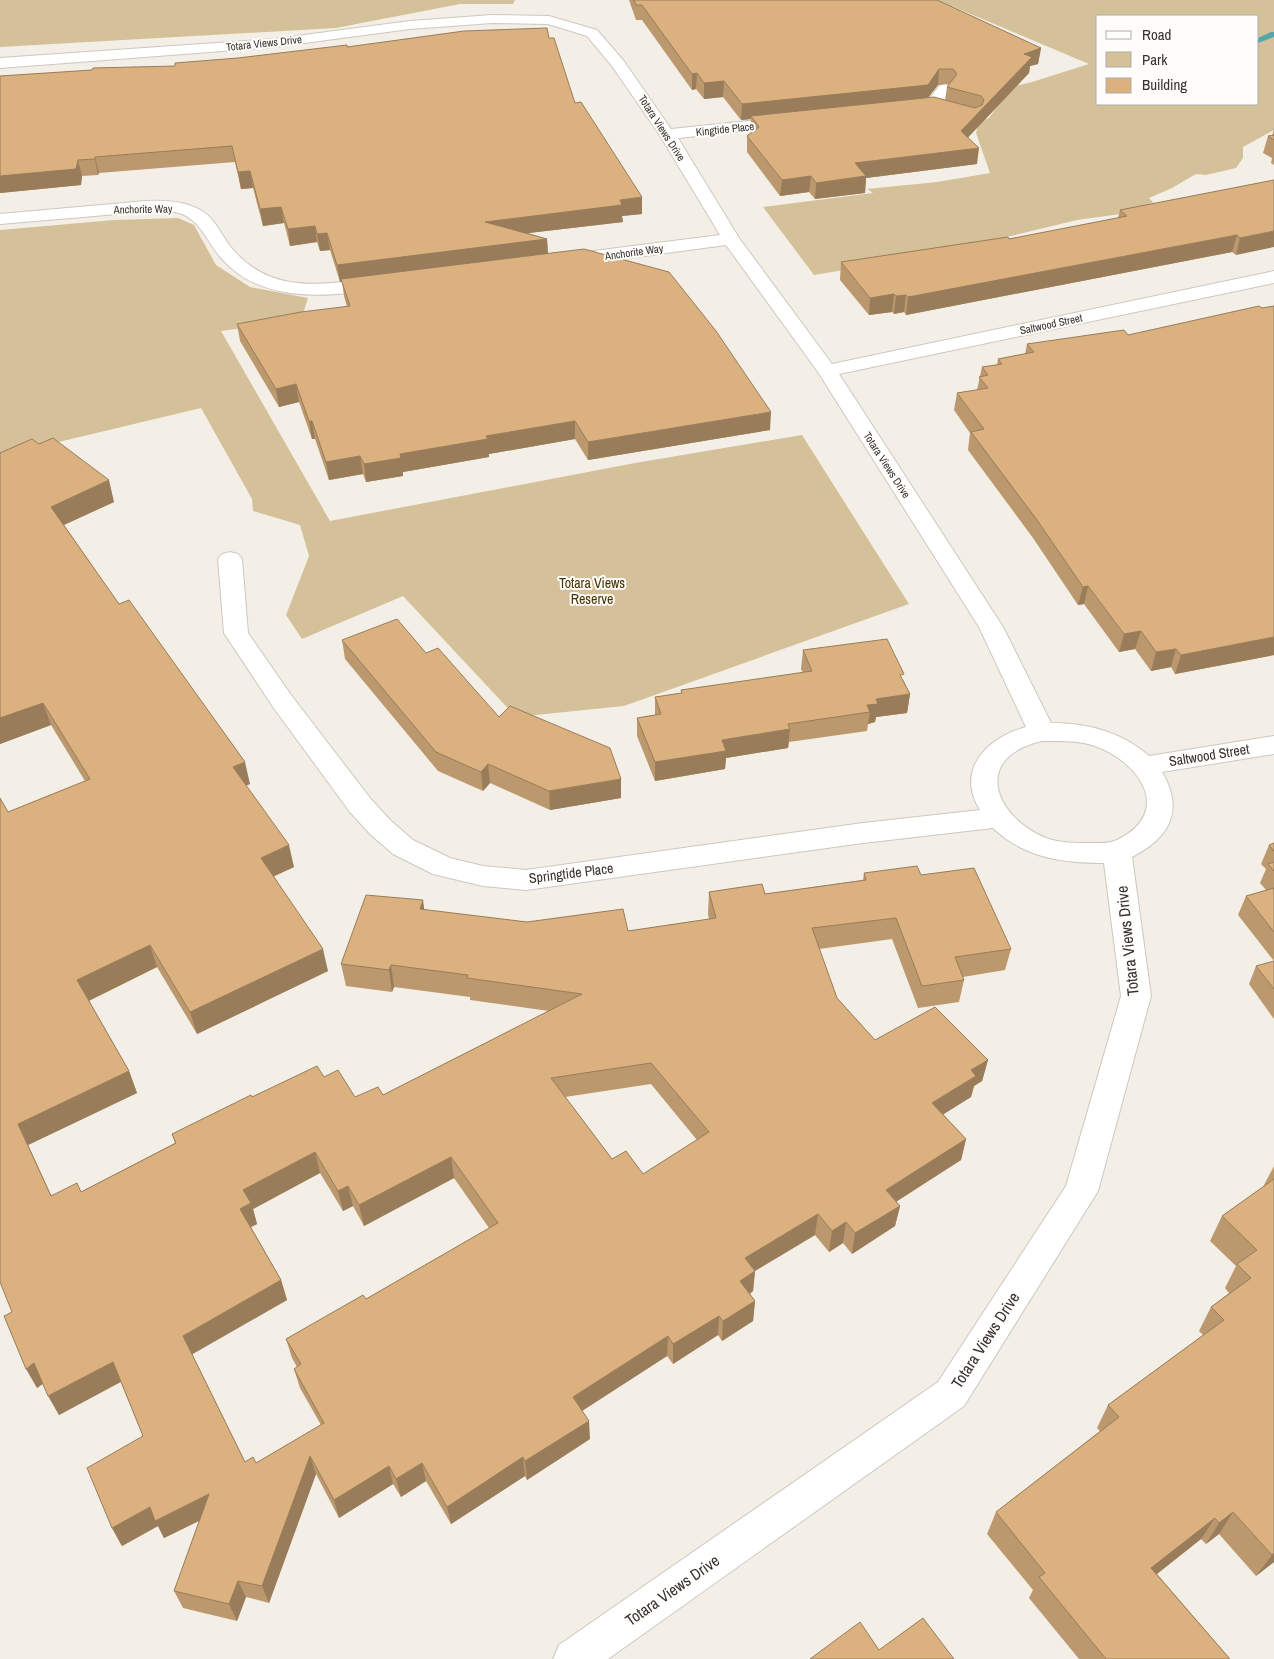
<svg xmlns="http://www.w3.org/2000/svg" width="1274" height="1659" viewBox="0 0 1274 1659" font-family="'Archivo Narrow',sans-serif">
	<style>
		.green { fill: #d4c199; fill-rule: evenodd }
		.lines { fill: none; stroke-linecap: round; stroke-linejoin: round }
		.stream { fill: #53a6aa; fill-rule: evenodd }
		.minor-casing { stroke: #ccc8bf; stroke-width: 2 }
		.minor { fill: #fff; fill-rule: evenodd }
		.wall { fill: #bc986e; fill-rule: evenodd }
		.shaded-wall { fill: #997c5a }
		.building { fill: #dbb180; stroke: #997c5a; fill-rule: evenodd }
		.labels { text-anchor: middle; stroke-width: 4; stroke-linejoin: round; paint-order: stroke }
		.far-street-label { font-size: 11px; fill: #34332f; stroke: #fffdf9 }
		.park-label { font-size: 14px; fill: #473403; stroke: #fffdf9 }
		.street-label { font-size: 14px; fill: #34332f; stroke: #fffdf9 }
		.near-street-label { font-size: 16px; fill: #34332f; stroke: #fffdf9 }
	</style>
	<rect width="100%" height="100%" fill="#f4efe6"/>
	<g class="green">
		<path d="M 0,0 L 515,0 L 513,4 L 460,4 L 336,28 L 0,47 Z"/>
		<path d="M 937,0 L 1274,0 L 1274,130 L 1243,147 L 1243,158 L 1236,168 L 1206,175 L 1196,174 L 1172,188 L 1149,198 L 1153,202 L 1135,212 L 1077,220 L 933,255 L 814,275 L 763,207 L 873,193 L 867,189 L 937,182 L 990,173 L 976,133 L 979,122 L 989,118 L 1011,87 L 1032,82 L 1089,64 ZM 1098,16 L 1258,16 L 1258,104 L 1098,104 Z"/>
		<path d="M 178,218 L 194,225 L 216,265 L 250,287 L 308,298 L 301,320 L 221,331 L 330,521 L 635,463 L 802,435 L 909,604 L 624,706 L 516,717 L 403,596 L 302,639 L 286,615 L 309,556 L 300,525 L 253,511 L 252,499 L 201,408 L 0,456 L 0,230 L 114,220 Z"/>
	</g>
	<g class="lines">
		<path class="stream" d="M 1271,32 L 1274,32 L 1274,37 L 1258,43 L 1258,38 Z"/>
		<defs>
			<g id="minor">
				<path d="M 492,15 L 549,16 L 597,30 L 623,60 L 671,129 L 787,117 L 793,119 L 795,122 L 793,125 L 787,127 L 678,138 L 739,238 L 832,364 L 1274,271 L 1274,283 L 839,374 L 1003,627 L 1051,723 C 1087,723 1122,732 1149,756 L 1274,736 L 1274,754 L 1162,772 C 1185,811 1169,838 1132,857 L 1151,996 L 1098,1191 L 964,1406 L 608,1659 L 553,1659 L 559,1645 L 938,1382 L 1066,1186 L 1121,996 L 1104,863 C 1062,863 1025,858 993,828 L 863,843 L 526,890 L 483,886 L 433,874 L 393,854 L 370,834 L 350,812 L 273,707 L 224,633 L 218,559 L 222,554 L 230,552 L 238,554 L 242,559 L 248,633 L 291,695 L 370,798 L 390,820 L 413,840 L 450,858 L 483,866 L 526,870 L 863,823 L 980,810 C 955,769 987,738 1026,727 L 979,627 L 818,372 L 726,245 L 570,266 L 563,264 L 561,260 L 563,256 L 570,254 L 720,235 L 659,134 L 612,66 L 587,36 L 548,24 L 492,23 L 410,29 L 274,47 L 0,68 L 0,58 L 274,39 L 410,21 ZM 1042,741 C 1059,741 1078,740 1095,746 C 1140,762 1174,812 1117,840 C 1109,844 1100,843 1091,843 C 1076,843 1060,843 1046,838 C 993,816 972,757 1042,741 Z"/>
				<path d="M 945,84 L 951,86 L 953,89 L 938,109 L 904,114 L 898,112 L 896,109 L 898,106 L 927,102 L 939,86 Z"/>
				<path d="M 146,201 C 164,200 186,201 202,211 C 215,219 221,234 230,246 C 240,259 254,270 269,276 C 295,287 325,284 352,281 C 363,280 375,277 386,280 L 388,284 L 386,288 L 379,290 C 325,296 262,304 222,259 C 208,244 202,222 182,214 C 159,206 130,213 106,215 C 71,218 35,221 0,224 L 0,214 Z"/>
			</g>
		</defs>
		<use href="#minor" class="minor-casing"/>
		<use href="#minor" class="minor"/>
	</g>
	<g class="wall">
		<path d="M 629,0 L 937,0 L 1041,48 L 1038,64 L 1030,66 L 1029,73 L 968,137 L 977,164 L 866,178 L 865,193 L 815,199 L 809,192 L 780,196 L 747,152 L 747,136 L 751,133 L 750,132 L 751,119 L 741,120 L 723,97 L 704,99 L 696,89 L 692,90 L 642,20 L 636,20 ZM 949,84 L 947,87 L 945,100 L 928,98 L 938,85 Z"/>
		<path d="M 549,38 L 575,103 L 642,214 L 622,216 L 623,222 L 528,233 L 547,239 L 548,253 L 770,430 L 588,460 L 575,439 L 489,454 L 489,457 L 403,472 L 403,476 L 366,482 L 363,474 L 329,480 L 315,439 L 312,439 L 299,402 L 279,407 L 240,341 L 237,324 L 347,307 L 344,296 L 342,282 L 340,282 L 330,250 L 320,251 L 317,242 L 290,246 L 284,223 L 263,226 L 253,188 L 241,189 L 235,162 L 99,173 L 98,175 L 82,176 L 81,185 L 0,193 L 0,76 L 175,66 L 238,58 L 347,47 Z"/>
		<path d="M 1274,129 L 1274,165 L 1271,163 L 1272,158 L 1263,153 L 1268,136 L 1272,136 Z"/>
		<path d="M 1274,180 L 1236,255 L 1232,252 L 906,315 L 904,312 L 894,314 L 892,312 L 869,315 L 840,280 L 841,262 L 1009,239 L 1118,218 L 1120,210 Z"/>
		<path d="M 1274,306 L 1274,655 L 1175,674 L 1171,667 L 1151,671 L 1135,649 L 1119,652 L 1084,604 L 1078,605 L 1033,538 L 968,450 L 970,433 L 954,410 L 957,393 L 977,390 L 982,367 L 997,365 L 998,359 L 1025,354 L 1027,344 L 1128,335 Z"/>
		<path d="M 0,453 L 114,502 L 64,525 L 119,604 L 250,784 L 246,785 L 294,867 L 274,876 L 328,971 L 197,1034 L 157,967 L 89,1001 L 129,1071 L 137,1093 L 28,1145 L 51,1195 L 81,1192 L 175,1143 L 172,1134 L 252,1097 L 324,1077 L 355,1097 L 383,1095 L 549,1011 L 470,1000 L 470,997 L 394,987 L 392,992 L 346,986 L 341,964 L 425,910 L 527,922 L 628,931 L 709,919 L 708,914 L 709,892 L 765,894 L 863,880 L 864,873 L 921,875 L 1011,949 L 1005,970 L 963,977 L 964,980 L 959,1002 L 918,1008 L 892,939 L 819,949 L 837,998 L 875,1040 L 988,1060 L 982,1081 L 974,1086 L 971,1097 L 943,1114 L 966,1139 L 961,1160 L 896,1201 L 900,1206 L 895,1226 L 852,1254 L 843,1243 L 829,1252 L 815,1235 L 755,1271 L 753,1291 L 750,1294 L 755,1301 L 753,1321 L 722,1341 L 718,1335 L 673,1364 L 667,1356 L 582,1411 L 590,1439 L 527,1480 L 525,1476 L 451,1524 L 426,1481 L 401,1497 L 393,1484 L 339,1518 L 316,1474 L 269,1603 L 246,1597 L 237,1621 L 183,1608 L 174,1591 L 199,1521 L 164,1538 L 158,1526 L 122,1546 L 112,1528 L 143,1436 L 121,1382 L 59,1415 L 43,1384 L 37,1388 L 12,1312 L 8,812 L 85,781 L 51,725 L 0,744 ZM 651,1084 L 697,1140 L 643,1174 L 612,1159 L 565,1097 ZM 320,1173 L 343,1211 L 353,1206 L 364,1226 L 454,1178 L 489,1228 L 366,1299 L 286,1339 L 292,1358 L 297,1367 L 294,1369 L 300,1388 L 321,1425 L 256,1463 L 245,1462 L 192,1354 L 287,1300 L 281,1280 L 251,1227 L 257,1224 L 253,1209 Z"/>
		<path d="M 342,640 L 426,653 L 499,717 L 621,798 L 550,810 L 490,783 L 483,791 L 438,771 L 345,659 Z"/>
		<path d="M 803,650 L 903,680 L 910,694 L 907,713 L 876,717 L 875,722 L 868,724 L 867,731 L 789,742 L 788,748 L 726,758 L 725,769 L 655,781 L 637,736 L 637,718 L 655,715 L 655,697 L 681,693 L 681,690 L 803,673 L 801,669 Z"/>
		<path d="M 1274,843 L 1274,961 L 1238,915 L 1246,896 L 1266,890 L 1260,883 L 1266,869 L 1261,864 L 1269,845 Z"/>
		<path d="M 1274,961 L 1274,1019 L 1249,984 L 1256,966 Z"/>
		<path d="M 1274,1166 L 1274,1562 L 1256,1576 L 1219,1534 L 1206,1544 L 1201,1539 L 1157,1574 L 1230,1659 L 1079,1659 L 1029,1598 L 1033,1590 L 987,1534 L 996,1512 L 1100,1431 L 1097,1428 L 1108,1405 L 1203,1335 L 1199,1331 L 1211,1307 L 1229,1293 L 1225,1288 L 1236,1266 L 1210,1241 L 1222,1216 L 1263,1187 Z"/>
	</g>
	<g class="shaded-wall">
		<path d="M 1041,48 L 1038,64 L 1030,66 L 1029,73 L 959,147 L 961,131 L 1024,54 Z"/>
		<path d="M 939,69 L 938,85 L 926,100 L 751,116 L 751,119 L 741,120 L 742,104 Z"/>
		<path d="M 697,73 L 696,89 L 692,90 L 692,74 Z"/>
		<path d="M 724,81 L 723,97 L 704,99 L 704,83 Z"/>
		<path d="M 979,148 L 977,164 L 866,178 L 865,193 L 815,199 L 816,183 L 855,163 Z"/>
		<path d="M 95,157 L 99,173 L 98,175 L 95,159 Z"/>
		<path d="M 78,160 L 82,176 L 81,185 L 0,193 L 0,176 Z"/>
		<path d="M 250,171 L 253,188 L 241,189 L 238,172 Z"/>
		<path d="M 811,176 L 809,192 L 780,196 L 782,180 Z"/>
		<path d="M 642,197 L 642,214 L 622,216 L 623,222 L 486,238 L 485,222 L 620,200 Z"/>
		<path d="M 281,207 L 284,223 L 263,226 L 260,209 Z"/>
		<path d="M 315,226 L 317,242 L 290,246 L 288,229 Z"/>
		<path d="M 1274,231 L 1274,247 L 1236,255 L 1240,238 Z"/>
		<path d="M 327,233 L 330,250 L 320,251 L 317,234 Z"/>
		<path d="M 1237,235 L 1232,252 L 906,315 L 908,297 Z"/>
		<path d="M 547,239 L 548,256 L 341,279 L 342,282 L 340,282 L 337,265 Z"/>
		<path d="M 894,294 L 892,312 L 869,315 L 870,298 Z"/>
		<path d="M 906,295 L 904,312 L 894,314 L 896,296 Z"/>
		<path d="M 296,384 L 299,402 L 279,407 L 276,389 Z"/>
		<path d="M 771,412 L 770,430 L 588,460 L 588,442 Z"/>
		<path d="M 309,421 L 312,421 L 315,439 L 312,439 Z"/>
		<path d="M 575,421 L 575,439 L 489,454 L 489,457 L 403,472 L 403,476 L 366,482 L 364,464 L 400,454 L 486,436 Z"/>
		<path d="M 360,456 L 363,474 L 329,480 L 326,462 Z"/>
		<path d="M 109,480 L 114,502 L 57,528 L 51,507 Z"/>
		<path d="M 1088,586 L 1084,604 L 1078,605 L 1083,587 Z"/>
		<path d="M 1141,631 L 1135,649 L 1119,652 L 1124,634 Z"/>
		<path d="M 1274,637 L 1274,655 L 1175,674 L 1181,655 Z"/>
		<path d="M 1176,649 L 1171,667 L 1151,671 L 1156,652 Z"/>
		<path d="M 910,694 L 907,713 L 876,717 L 875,722 L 868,724 L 870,712 L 867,705 L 876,699 Z"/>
		<path d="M 43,703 L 51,725 L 0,744 L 0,718 Z"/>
		<path d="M 790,729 L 788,748 L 726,758 L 725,769 L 655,781 L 655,762 L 722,740 Z"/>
		<path d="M 245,762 L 250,784 L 238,789 L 233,767 Z"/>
		<path d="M 488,764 L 490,783 L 483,791 L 481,772 Z"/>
		<path d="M 621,779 L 621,798 L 550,810 L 549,791 Z"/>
		<path d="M 289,845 L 294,867 L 266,880 L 261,858 Z"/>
		<path d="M 423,900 L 426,922 L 420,909 Z"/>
		<path d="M 150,945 L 157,967 L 86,1002 L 77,980 Z"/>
		<path d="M 323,949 L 328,971 L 197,1034 L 190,1012 Z"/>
		<path d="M 391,965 L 394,987 L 392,992 L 389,970 Z"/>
		<path d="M 988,1060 L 982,1081 L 974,1086 L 971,1097 L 928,1124 L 932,1103 L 971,1070 Z"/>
		<path d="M 129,1071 L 137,1093 L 28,1145 L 60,1216 L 18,1124 Z"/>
		<path d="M 966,1139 L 961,1160 L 882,1211 L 886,1190 Z"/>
		<path d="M 315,1152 L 320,1173 L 253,1209 L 257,1224 L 247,1229 L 240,1209 L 243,1190 Z"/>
		<path d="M 451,1157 L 454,1178 L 364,1226 L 359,1205 Z"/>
		<path d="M 348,1186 L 353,1206 L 343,1211 L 338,1191 Z"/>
		<path d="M 900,1206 L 895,1226 L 852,1254 L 855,1233 Z"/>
		<path d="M 818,1214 L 815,1235 L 743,1278 L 745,1258 Z"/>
		<path d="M 846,1222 L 843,1243 L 829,1252 L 832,1231 Z"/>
		<path d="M 755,1271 L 753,1291 L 738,1301 L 740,1281 Z"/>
		<path d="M 281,1280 L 287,1300 L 191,1355 L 183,1336 Z"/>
		<path d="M 755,1301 L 753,1321 L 722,1341 L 723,1321 Z"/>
		<path d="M 719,1316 L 718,1335 L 673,1364 L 673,1344 Z"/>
		<path d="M 668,1336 L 667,1356 L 574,1416 L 573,1397 Z"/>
		<path d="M 113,1362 L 122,1381 L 59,1415 L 48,1396 Z"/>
		<path d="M 34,1363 L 45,1382 L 37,1388 L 26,1369 Z"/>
		<path d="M 589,1421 L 590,1439 L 527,1480 L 525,1461 Z"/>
		<path d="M 310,1456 L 316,1474 L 269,1603 L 262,1586 Z"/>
		<path d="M 523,1457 L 525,1476 L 451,1524 L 447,1507 Z"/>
		<path d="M 422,1463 L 426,1481 L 401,1497 L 396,1479 Z"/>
		<path d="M 389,1466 L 393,1484 L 339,1518 L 334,1500 Z"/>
		<path d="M 209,1494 L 217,1512 L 164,1538 L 158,1526 L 122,1546 L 112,1528 L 150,1507 Z"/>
		<path d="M 1233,1512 L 1219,1534 L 1206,1544 L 1219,1523 Z"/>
		<path d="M 1215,1518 L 1201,1539 L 1139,1588 L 1151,1568 Z"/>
		<path d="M 1274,1553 L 1274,1562 L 1256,1576 L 1272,1555 Z"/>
		<path d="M 238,1581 L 246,1597 L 237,1621 L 229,1604 Z"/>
	</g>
	<g class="building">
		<path d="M 634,0 L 937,0 L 1041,48 L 1024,54 L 1032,57 L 961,131 L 979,148 L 855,163 L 866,176 L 816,183 L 811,176 L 782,180 L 747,136 L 759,127 L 751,116 L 934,97 L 975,108 L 982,105 L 984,100 L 981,96 L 947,87 L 957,74 L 953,69 L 939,69 L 928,85 L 742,104 L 724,81 L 704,83 L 697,73 L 692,74 L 642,5 L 636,5 Z"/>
		<path d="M 547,28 L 549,38 L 554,38 L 575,103 L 581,102 L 642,197 L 620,200 L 622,205 L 485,222 L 547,239 L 337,265 L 327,233 L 317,234 L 315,226 L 288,229 L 281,207 L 260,209 L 250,171 L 238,172 L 232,146 L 95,157 L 95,159 L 78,160 L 76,169 L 0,176 L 0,76 L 92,70 L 93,68 L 175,66 L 175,63 L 238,58 L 347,45 L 347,47 L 464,31 Z"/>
		<path d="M 1274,135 L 1274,140 L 1268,136 Z"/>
		<path d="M 1274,180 L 1274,231 L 1240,238 L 1237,235 L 908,297 L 906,295 L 896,296 L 894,294 L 870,298 L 841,262 L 1008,237 L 1009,239 L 1127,216 L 1120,210 Z"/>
		<path d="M 584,249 L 669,272 L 716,331 L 771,412 L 588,442 L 575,421 L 486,436 L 488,439 L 400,454 L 401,458 L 364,464 L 360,456 L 326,462 L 312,421 L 309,421 L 296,384 L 276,389 L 237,324 L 301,312 L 350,306 L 341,279 Z"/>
		<path d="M 1259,306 L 1262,308 L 1274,306 L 1274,637 L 1181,655 L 1176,649 L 1156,652 L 1141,631 L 1124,634 L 1088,586 L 1083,587 L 1037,520 L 971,432 L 984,429 L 957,393 L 988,388 L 979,377 L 988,375 L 982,367 L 1002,364 L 998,359 L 1034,352 L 1027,344 L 1124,330 L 1128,335 Z"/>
		<path d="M 53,438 L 109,480 L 51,507 L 119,604 L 129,600 L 245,762 L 233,767 L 289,845 L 261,858 L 323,949 L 190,1012 L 150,945 L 77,980 L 129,1071 L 18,1124 L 51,1196 L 77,1183 L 81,1192 L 176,1143 L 172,1134 L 251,1095 L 252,1097 L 317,1066 L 324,1077 L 338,1070 L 355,1097 L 378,1087 L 383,1095 L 582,994 L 467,978 L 468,975 L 391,965 L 389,970 L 341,964 L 366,895 L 423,900 L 420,909 L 527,922 L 623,909 L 628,931 L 716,918 L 709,892 L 762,884 L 765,894 L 866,880 L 864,873 L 917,866 L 921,875 L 974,868 L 1011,949 L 955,957 L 964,980 L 922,986 L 896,918 L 812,928 L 837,998 L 875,1040 L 935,1007 L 988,1060 L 971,1070 L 976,1076 L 932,1103 L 966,1139 L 886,1190 L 900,1206 L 855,1233 L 846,1222 L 832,1231 L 818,1214 L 745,1258 L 755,1271 L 740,1281 L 755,1301 L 723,1321 L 719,1316 L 673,1344 L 668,1336 L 573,1397 L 589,1421 L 525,1461 L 523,1457 L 447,1507 L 422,1463 L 396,1479 L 389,1466 L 334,1500 L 310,1456 L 262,1586 L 238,1581 L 229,1604 L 174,1591 L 209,1494 L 155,1521 L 150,1507 L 112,1528 L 87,1468 L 143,1436 L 113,1362 L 48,1396 L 34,1363 L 26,1369 L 4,1316 L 12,1312 L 0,1282 L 0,798 L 8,812 L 90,779 L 43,703 L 0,718 L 0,453 L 32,439 L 39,444 ZM 651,1063 L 709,1132 L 643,1174 L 626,1151 L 612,1159 L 551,1078 ZM 315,1152 L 338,1191 L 348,1186 L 359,1205 L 451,1157 L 498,1223 L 366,1299 L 363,1295 L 286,1339 L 301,1364 L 294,1369 L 324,1423 L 256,1463 L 253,1457 L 245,1462 L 183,1336 L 281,1280 L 240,1209 L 251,1203 L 243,1190 Z"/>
		<path d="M 397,619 L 426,653 L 438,648 L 499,717 L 510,706 L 610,748 L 621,779 L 549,791 L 488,764 L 481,772 L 436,752 L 342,640 Z"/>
		<path d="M 887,639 L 904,674 L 900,675 L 910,694 L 876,699 L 878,704 L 867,705 L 870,712 L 788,724 L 790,729 L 722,740 L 726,751 L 655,762 L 637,718 L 661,714 L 655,697 L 682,693 L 681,690 L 812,671 L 803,650 Z"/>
		<path d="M 1274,843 L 1274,851 L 1269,845 Z"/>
		<path d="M 1274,862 L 1274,871 L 1268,864 Z"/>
		<path d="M 1274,888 L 1274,932 L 1246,896 Z"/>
		<path d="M 1274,961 L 1274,989 L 1256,966 Z"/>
		<path d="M 1274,1179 L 1274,1553 L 1272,1555 L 1233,1512 L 1219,1523 L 1215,1518 L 1151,1568 L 1230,1659 L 1106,1659 L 1039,1577 L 1045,1573 L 996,1512 L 1119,1417 L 1108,1405 L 1224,1320 L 1211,1307 L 1251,1278 L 1237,1264 L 1257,1250 L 1222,1216 Z"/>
		<path d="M 923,1618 L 954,1659 L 810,1659 L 860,1622 L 879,1650 Z"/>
	</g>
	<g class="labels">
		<g class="far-street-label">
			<text transform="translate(264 43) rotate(-6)" y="4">Totara Views Drive</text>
			<text transform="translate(662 128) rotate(57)" y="4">Totara Views Drive</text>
			<text transform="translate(725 129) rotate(-6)" y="4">Kingtide Place</text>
			<text transform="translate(143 209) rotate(-1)" y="4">Anchorite Way</text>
			<text transform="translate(634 252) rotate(-8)" y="4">Anchorite Way</text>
			<text transform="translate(1051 324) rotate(-12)" y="4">Saltwood Street</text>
			<text transform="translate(887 465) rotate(57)" y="4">Totara Views Drive</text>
		</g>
		<g class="park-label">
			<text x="592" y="588">Totara Views<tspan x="592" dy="16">Reserve</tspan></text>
		</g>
		<g class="street-label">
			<text transform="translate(1209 755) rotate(-9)" y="5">Saltwood Street</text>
			<text transform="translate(571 873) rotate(-7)" y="5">Springtide Place</text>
		</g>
		<g class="near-street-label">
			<text transform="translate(1127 941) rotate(-96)" y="6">Totara Views Drive</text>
			<text transform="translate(985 1340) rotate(-57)" y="6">Totara Views Drive</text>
			<text transform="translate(672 1590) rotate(-35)" y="6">Totara Views Drive</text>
		</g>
	</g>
	<rect x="1096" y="15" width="162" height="90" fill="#fffdf9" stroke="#aeaca8"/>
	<rect x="1106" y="31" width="25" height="8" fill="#ffffff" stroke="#aeaca8"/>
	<text x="1142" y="40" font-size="15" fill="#34332f">Road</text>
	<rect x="1106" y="52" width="25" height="15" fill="#d4c199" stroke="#aeaca8"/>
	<text x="1142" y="65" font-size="15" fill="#34332f">Park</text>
	<rect x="1106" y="78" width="25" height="15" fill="#dbb180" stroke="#aeaca8"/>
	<text x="1142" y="90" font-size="15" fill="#34332f">Building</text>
</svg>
